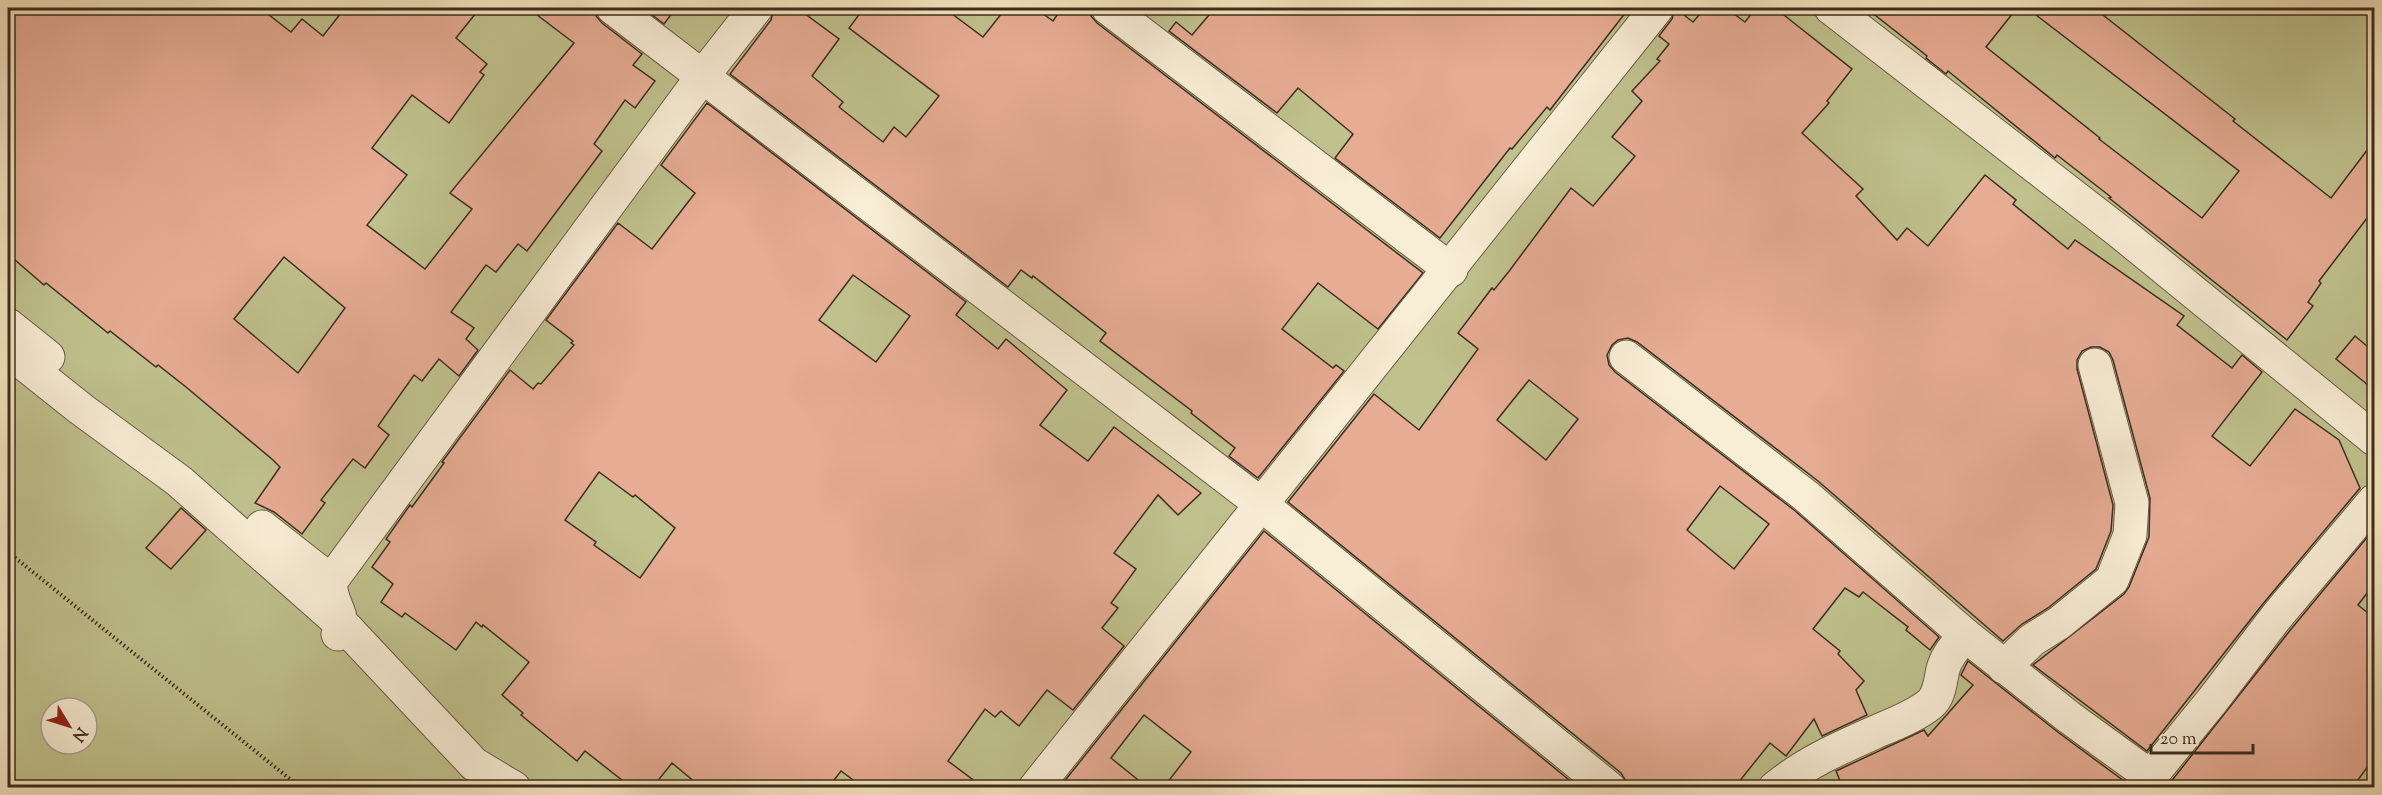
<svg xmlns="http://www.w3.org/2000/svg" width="2382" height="795" viewBox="0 0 2382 795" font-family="'Sorts Mill Goudy',serif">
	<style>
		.green { fill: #c0c28e; stroke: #7e7856; stroke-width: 1.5; fill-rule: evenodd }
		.building { fill: #e6ac94; stroke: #3c2e1f; stroke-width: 1.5; fill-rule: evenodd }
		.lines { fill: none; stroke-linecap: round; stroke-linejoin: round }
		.minor-casing { stroke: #6a5c47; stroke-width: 35 }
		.path { stroke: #3c2e1f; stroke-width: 4; stroke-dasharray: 1.5 3; stroke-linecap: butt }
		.minor { stroke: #f8edd5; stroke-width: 33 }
	</style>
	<rect width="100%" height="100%" fill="#f4e4be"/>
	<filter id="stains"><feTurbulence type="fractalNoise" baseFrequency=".00333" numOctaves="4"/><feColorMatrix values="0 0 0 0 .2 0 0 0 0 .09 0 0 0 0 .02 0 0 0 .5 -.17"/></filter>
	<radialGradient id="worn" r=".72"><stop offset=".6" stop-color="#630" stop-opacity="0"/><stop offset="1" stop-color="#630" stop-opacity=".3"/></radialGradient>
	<path class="green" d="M 8,8 L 2374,8 L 2374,787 L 8,787 ZM 51,708 L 87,708 L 87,744 L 51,744 Z"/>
	<g class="building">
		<path d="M 8,8 L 260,8 L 291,32 L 302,19 L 323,36 L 345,8 L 480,8 L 456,38 L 487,64 L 480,72 L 484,75 L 449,123 L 412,95 L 372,148 L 407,175 L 367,225 L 425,269 L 472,209 L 450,193 L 574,43 L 528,8 L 595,8 L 596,16 L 602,23 L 642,54 L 633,65 L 655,81 L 635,108 L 625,100 L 594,144 L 602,151 L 527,251 L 518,244 L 496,272 L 486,265 L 451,312 L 474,328 L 466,339 L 478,350 L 459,376 L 439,359 L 422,381 L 414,375 L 378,426 L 389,435 L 365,468 L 353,459 L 321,500 L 325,503 L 302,534 L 274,512 L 255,503 L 280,467 L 273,460 L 186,387 L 158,365 L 156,367 L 110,331 L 108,333 L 46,283 L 44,285 L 8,254 ZM 284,257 L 345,308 L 298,373 L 234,319 Z"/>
		<path d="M 643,8 L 676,8 L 664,24 Z"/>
		<path d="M 774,8 L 797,8 L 839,39 L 812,76 L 843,102 L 839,107 L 883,142 L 894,127 L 906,137 L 939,96 L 849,28 L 864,8 L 944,8 L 983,37 L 1006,8 L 1035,8 L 1053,21 L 1062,8 L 1090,8 L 1091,16 L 1097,23 L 1423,273 L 1378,329 L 1318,283 L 1282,329 L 1333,368 L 1336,365 L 1344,371 L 1258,478 L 1229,456 L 1235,448 L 1191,413 L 1192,411 L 1100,341 L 1106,333 L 1033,276 L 1032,278 L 1021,270 L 1008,287 L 730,74 L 771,20 Z"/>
		<path d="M 1215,8 L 1634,8 L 1629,14 L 1626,12 L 1550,110 L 1547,107 L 1512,149 L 1510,148 L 1440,238 L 1335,158 L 1353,134 L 1298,88 L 1277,113 L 1169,31 L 1176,22 L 1192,35 Z"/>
		<path d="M 1675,8 L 1693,22 L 1705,8 L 1726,8 L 1745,22 L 1756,8 L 1775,8 L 1852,69 L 1827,101 L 1829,103 L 1802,133 L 1863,189 L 1856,196 L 1897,240 L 1907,228 L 1928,246 L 1985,175 L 2016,200 L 2013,204 L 2068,249 L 2075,240 L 2184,316 L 2177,325 L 2232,368 L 2242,355 L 2262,372 L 2212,436 L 2250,466 L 2295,409 L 2339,440 L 2360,488 L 2262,605 L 2147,751 L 2033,665 L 2124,594 L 2129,587 L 2149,537 L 2150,498 L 2113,360 L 2109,352 L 2100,347 L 2091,347 L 2082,351 L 2077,360 L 2077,369 L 2113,505 L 2111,531 L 2096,569 L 2048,608 L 2022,624 L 2003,641 L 1818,481 L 1637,342 L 1628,338 L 1618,340 L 1612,345 L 1607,355 L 1609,365 L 1615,372 L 1794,510 L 1939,637 L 1930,650 L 1906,630 L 1908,627 L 1863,592 L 1859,597 L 1845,588 L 1813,629 L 1840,651 L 1838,654 L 1864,681 L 1856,690 L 1867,715 L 1822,736 L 1814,719 L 1786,756 L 1770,743 L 1734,788 L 1627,788 L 1626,781 L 1621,773 L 1288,502 L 1374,394 L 1419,430 L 1478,349 L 1458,333 L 1492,288 L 1494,290 L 1510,270 L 1571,188 L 1593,206 L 1635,156 L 1612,137 L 1642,101 L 1632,91 L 1660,61 L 1657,59 L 1669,44 L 1659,36 L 1672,19 ZM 1529,380 L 1578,419 L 1546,460 L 1497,420 ZM 1720,486 L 1769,524 L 1734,569 L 1687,530 Z"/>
		<path d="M 1866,8 L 2017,8 L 1986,47 L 2100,138 L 2099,139 L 2202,218 L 2239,171 L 2027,8 L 2094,8 L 2235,119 L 2233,121 L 2331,198 L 2374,141 L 2374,209 L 2319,281 L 2321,283 L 2308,302 L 2313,306 L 2287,340 L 2109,198 L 2111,197 L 2057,155 L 2055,158 L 1948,71 L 1946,74 L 1926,58 L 1927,56 Z"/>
		<path d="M 707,103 L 966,302 L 956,315 L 998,349 L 1006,339 L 1067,390 L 1040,425 L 1088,461 L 1114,427 L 1201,493 L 1178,515 L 1158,495 L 1114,553 L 1136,569 L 1111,603 L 1118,608 L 1102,628 L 1124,646 L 1073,710 L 1047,690 L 1019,726 L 1001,711 L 995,717 L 985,709 L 948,761 L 984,788 L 864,788 L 841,771 L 828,788 L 702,788 L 672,763 L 652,788 L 632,788 L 585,751 L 577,761 L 521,715 L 523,713 L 502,695 L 529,662 L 483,625 L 482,627 L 476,622 L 456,650 L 405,613 L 402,617 L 381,602 L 393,584 L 372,567 L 390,542 L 386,539 L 410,505 L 412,507 L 444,463 L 442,462 L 510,370 L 533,389 L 538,383 L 541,384 L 574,345 L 571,343 L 573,341 L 546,320 L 618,223 L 652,249 L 695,193 L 661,165 ZM 853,275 L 910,316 L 876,362 L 819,320 ZM 599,472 L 633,497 L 635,495 L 675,528 L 640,578 L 594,545 L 596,542 L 565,520 Z"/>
		<path d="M 2355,336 L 2374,352 L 2374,390 L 2336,359 Z"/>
		<path d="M 181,508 L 206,530 L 171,569 L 146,548 Z"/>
		<path d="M 2374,529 L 2374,584 L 2358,605 L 2374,618 L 2374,758 L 2352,788 L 2166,788 L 2292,628 Z"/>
		<path d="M 1264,531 L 1579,788 L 1163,788 L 1191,752 L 1144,715 L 1111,758 L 1148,788 L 1059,788 Z"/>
		<path d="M 1968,661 L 2059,733 L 2124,781 L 2123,788 L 1843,788 L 1836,771 L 1924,730 L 1928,736 L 1973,685 L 1961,675 Z"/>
	</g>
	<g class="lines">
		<defs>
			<g id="minor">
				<path d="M 613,8 L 1261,504 L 1609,788"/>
				<path d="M 1108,8 L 1451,270"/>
				<path d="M 1831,8 L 2120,232 L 2374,439"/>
				<path d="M 8,325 L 48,357"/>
				<path d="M 8,351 L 81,409 L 179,481 L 348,630 L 474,764 L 514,788"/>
				<path d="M 1626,357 L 1806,496 L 1965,635 L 2070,718 L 2150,776"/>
				<path d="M 262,527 L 331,581"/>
				<path d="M 348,630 L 338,634 C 347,613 328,603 331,581 L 702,77 L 756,8"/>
				<path d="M 2004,667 L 2032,640 L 2059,623 L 2112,580 L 2130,535 L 2132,503 L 2095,365"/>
				<path d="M 1035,788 C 1242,527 1452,269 1657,8"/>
				<path d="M 1775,788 C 1806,762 1844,746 1880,730 C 1895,724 1918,714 1930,704 C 1941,695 1940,678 1944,666 C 1948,654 1957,645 1965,635"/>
				<path d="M 2141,788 L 2212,701 L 2277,616 L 2374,501"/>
			</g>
		</defs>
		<use href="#minor" class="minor-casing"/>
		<path class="path" d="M 8,552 L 301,788"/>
		<use href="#minor" class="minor"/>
	</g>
	<rect width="2382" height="795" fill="none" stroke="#f4e4be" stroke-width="30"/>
	<rect x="9" y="9" width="2364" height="777" fill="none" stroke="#3c2e1f" stroke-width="3"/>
	<rect x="15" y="15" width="2352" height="765" fill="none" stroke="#3c2e1f" stroke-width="1.5"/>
	<g transform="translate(69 726) rotate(128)"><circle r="28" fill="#f8edd5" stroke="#ada18c" stroke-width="1.5"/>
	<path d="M0-4.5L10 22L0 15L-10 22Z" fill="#8f2418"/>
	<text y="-9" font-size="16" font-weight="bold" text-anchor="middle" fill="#3c2e1f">N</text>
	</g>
	<path d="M2151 744v9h102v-9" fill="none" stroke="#3c2e1f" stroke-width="3"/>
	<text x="2160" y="744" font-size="18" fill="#3c2e1f" stroke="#f8edd5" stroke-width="4.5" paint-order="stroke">20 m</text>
	<rect width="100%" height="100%" filter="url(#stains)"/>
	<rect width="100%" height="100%" fill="url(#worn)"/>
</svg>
